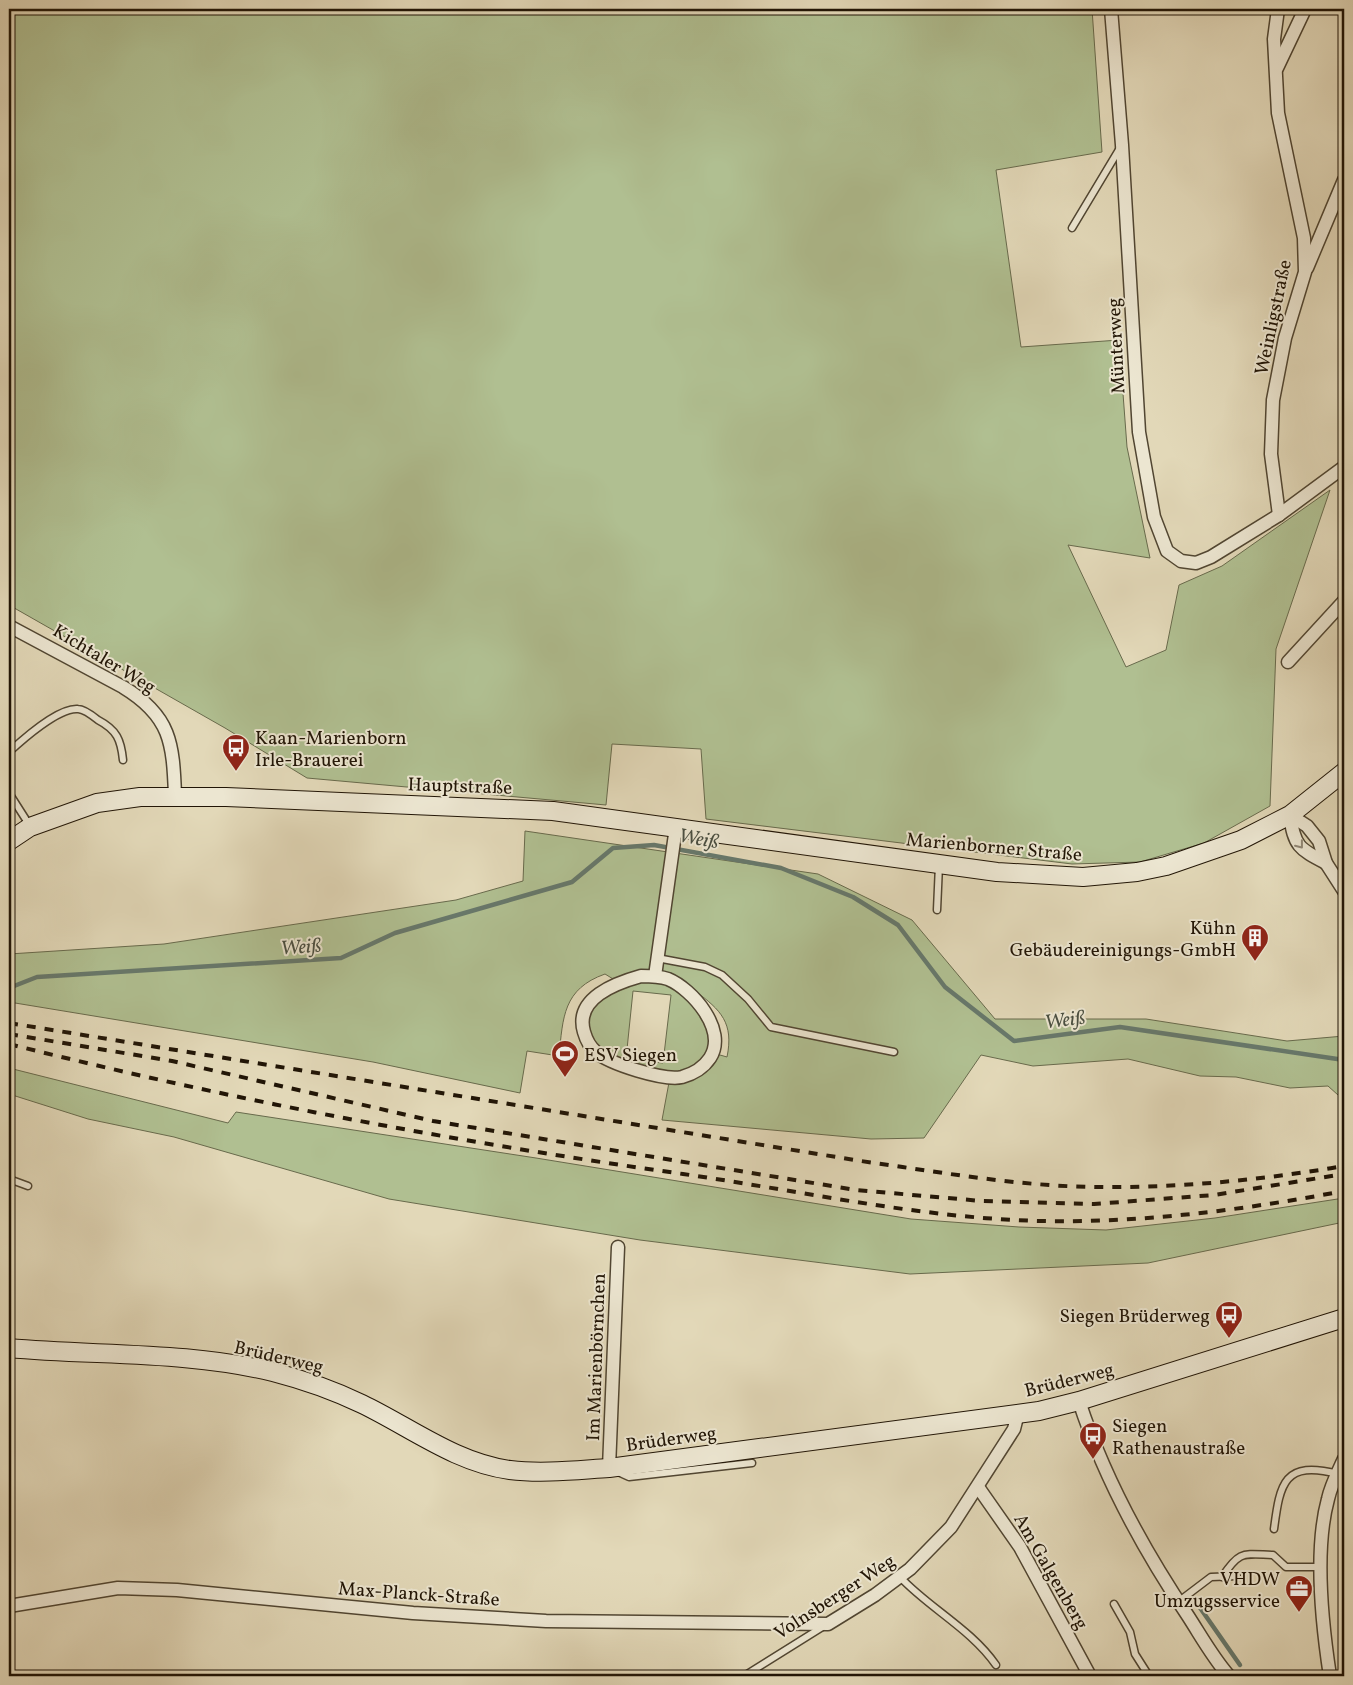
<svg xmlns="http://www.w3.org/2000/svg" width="1353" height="1685" viewBox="0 0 1353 1685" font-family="Vollkorn,serif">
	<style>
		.green { fill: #b0bf91; stroke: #686a4c; fill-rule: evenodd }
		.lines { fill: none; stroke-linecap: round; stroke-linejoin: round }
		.stream { stroke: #67786b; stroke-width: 4.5 }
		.lane-casing { stroke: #514632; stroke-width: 9 }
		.street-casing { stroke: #514632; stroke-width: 15 }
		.secondary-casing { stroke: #211506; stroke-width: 20 }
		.lane { stroke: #ece6d1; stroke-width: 6 }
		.street { stroke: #ece6d1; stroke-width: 12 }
		.secondary { stroke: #ece6d1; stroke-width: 18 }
		.rail { stroke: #211506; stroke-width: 4; stroke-dasharray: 9 9; stroke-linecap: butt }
		.oneway { stroke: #918876 }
		.labels { text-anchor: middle; stroke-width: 4; stroke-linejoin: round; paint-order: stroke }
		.street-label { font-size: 19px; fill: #211506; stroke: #ece6d1 }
		.poi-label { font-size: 19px; fill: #211506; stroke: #ece6d1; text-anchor: start }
		.water-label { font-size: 20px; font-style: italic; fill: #4a4f41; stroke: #ece6d1 }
	</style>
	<rect width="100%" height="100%" fill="#e2d8b8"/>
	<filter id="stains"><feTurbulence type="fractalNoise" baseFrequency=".004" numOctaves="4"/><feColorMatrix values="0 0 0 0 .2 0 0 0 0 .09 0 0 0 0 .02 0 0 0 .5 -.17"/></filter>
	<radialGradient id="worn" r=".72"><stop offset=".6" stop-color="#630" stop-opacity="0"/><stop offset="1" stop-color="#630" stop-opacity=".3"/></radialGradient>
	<g class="green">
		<path d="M 9,9 L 1092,9 L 1102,152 L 996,170 L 1021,347 L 1119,340 L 1127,447 L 1150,558 L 1068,545 L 1126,667 L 1166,650 L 1179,585 L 1222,566 L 1330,490 L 1276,649 L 1270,806 L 1204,843 L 1140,862 L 1072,864 L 706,819 L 701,749 L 612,744 L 606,805 L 307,778 L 225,728 L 9,605 Z"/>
		<path d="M 525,831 L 818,874 L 912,920 L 995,1019 L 1146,1019 L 1287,1041 L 1344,1036 L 1344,1096 L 1338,1095 L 1328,1086 L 1290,1088 L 1236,1077 L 1200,1076 L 1128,1059 L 1033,1066 L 981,1055 L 924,1138 L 871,1139 L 662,1120 L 670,1077 L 595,1051 L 583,1014 L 618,982 L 605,974 C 563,989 563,1017 559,1056 L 527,1051 L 520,1093 L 373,1062 L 9,1002 L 9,954 L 164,944 L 456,900 L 523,881 ZM 633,991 L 671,995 L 663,1063 L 626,1059 ZM 695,991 C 721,1010 734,1023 727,1057 L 713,1053 L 702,1008 Z"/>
		<path d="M 9,1068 L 228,1123 L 236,1112 L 536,1158 L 911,1219 L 1019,1227 L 1106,1230 L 1215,1218 L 1344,1198 L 1344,1222 L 1148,1263 L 910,1274 L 640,1240 L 389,1199 L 174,1137 L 88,1119 L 9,1094 Z"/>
	</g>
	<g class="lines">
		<g class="stream">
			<path d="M 9,988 L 37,977 L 341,958 L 395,933 L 572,882 L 613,848 L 654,845 L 781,868 L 853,897 L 898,925 L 945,987 L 1014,1041 L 1120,1027 L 1344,1060"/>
			<path d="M 1196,1602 L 1240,1665"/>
		</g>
		<defs>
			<g id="lane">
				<path d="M 1072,228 L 1120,148"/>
				<path d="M 9,752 C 22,740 59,707 78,709 C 84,709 93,716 98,720 C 117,730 121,740 123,760"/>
				<path d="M 9,793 L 30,826"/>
				<path d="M 937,910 L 939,865"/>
				<path d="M 657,958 L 705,967 L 722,975 L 748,999 L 771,1027 L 894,1052"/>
				<path d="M 9,1179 L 28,1186"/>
				<path d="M 618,1472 L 629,1477 L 752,1463"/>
				<path d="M 1274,1529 C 1280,1483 1284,1460 1338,1474"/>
				<path d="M 900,1577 C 929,1608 971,1629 996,1665"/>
				<path d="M 1222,1577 C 1240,1550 1243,1554 1273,1555 L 1286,1567 L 1320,1567"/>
				<path d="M 1178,1602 L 1211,1577 L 1237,1576"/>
				<path d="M 1114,1604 L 1130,1632 L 1135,1654 L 1149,1676"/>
				<path d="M 744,1676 L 824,1626"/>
			</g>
			<g id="street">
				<path d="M 1111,9 L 1122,145 L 1139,432 L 1154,517 L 1167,551 L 1181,561 L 1196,563 L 1211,557 L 1279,515 L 1344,467"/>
				<path d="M 1278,9 L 1274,39 L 1278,113 L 1304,238 L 1305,272 L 1285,338 L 1273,400 L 1271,454 L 1279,515"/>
				<path d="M 1277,68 L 1305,9"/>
				<path d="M 1307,268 L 1344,180"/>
				<path d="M 9,626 L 123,687 C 171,716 173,743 175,795"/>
				<path d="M 1288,662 L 1344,601"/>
				<path d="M 1290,815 L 1307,826 L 1319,841 L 1326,863 L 1344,891"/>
				<path d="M 1290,815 C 1294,846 1299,849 1326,863"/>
				<path d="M 641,976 C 650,976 659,976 668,979 C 692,989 728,1030 710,1058 C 704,1067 693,1074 682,1077 C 664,1081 610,1064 596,1052 C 590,1047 586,1039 584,1032 C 574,998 616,983 641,976 Z"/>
				<path d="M 655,976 L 676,827"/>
				<path d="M 1079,1401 C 1104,1478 1143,1549 1188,1616 C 1201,1636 1213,1658 1229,1676"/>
				<path d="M 609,1468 L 618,1247"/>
				<path d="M 978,1487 L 1020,1547 L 1090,1676"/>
				<path d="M 9,1606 L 118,1588 L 177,1590 L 413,1613 L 546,1621 L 828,1624 L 875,1595 L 910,1569 L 951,1527 L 1014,1429 L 1018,1413"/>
				<path d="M 1330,1676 C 1322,1624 1314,1550 1328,1499 C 1331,1485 1338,1472 1344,1459"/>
			</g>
			<g id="secondary">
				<path d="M 9,841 L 30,827 L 97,803 L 140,797 L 226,797 L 553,811 L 997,872 L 1083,877 L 1137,872 L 1166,866 L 1241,840 L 1290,815 L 1344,772"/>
				<path d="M 9,1348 C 96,1356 187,1351 273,1372 C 304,1380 333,1390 362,1404 C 410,1427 456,1463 510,1470 C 542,1474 577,1470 609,1468 L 1039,1411 L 1079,1401 L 1344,1318"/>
			</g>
		</defs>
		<use href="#lane" class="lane-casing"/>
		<use href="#street" class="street-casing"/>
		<use href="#secondary" class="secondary-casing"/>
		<use href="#lane" class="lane"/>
		<use href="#street" class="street"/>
		<use href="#secondary" class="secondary"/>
		<g class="rail">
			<path d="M 9,1023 L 861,1161 C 939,1172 1017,1186 1095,1187 C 1179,1188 1262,1180 1344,1166"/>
			<path d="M 9,1034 L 172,1061 L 433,1121 L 856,1190 L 982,1201 L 1094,1204 L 1214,1195 L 1344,1174"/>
			<path d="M 9,1044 C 231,1100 456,1142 683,1174 C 802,1191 920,1218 1040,1221 C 1143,1223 1243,1210 1344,1191"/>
		</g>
	</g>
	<defs><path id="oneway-chevron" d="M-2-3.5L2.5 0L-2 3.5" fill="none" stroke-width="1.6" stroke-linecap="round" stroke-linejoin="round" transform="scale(1.25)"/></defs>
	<use class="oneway" href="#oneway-chevron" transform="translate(1300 845) rotate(52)"/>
	<defs>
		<symbol id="bus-pin" viewBox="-11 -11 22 30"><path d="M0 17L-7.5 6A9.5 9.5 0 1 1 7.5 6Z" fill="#8f2418" stroke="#ece6d1"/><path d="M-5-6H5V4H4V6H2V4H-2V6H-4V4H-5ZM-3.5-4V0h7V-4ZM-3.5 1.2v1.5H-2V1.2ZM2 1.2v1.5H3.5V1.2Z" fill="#fff"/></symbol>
		<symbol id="building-pin" viewBox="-11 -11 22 30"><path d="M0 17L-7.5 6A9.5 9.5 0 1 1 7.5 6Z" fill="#8f2418" stroke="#ece6d1"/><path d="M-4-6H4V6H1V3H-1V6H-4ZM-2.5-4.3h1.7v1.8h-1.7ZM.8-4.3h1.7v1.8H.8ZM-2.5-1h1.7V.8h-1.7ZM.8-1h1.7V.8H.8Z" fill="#fff"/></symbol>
		<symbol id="stadium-pin" viewBox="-11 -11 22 30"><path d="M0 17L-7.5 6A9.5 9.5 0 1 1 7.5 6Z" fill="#8f2418" stroke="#ece6d1"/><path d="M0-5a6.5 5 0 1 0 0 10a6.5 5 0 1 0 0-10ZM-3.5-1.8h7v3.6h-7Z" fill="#fff"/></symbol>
		<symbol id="office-pin" viewBox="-11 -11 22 30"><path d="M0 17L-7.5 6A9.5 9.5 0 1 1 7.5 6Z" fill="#8f2418" stroke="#ece6d1"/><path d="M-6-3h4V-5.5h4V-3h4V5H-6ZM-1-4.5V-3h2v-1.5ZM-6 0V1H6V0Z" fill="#fff"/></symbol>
	</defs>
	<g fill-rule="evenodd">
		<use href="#bus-pin" x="220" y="732" width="32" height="43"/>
		<use href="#building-pin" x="1239" y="922" width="32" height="43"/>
		<use href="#stadium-pin" x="549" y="1038" width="32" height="43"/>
		<use href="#bus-pin" x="1213" y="1299" width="32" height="43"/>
		<use href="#bus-pin" x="1077" y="1420" width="32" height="43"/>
		<use href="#office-pin" x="1283" y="1573" width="32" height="43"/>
	</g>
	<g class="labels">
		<g class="street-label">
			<text transform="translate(1272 317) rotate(-78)" y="7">Weinligstraße</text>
			<text transform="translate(1115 346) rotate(-93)" y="7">Münterweg</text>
			<text transform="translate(105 658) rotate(31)" y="7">Kichtaler Weg</text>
			<text transform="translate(460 785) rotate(2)" y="7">Hauptstraße</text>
			<text transform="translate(994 846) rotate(5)" y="7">Marienborner Straße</text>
			<text transform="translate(279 1356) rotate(13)" y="7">Brüderweg</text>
			<text transform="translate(595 1357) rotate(-88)" y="7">Im Marienbörnchen</text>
			<text transform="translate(1069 1379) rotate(-14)" y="7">Brüderweg</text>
			<text transform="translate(671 1438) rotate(-8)" y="7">Brüderweg</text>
			<text transform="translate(1052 1571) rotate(60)" y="7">Am Galgenberg</text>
			<text transform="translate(419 1593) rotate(4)" y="7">Max-Planck-Straße</text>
			<text transform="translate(834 1596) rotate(-33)" y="7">Volnsberger Weg</text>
		</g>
		<g class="poi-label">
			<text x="255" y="744">Kaan-Marienborn<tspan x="255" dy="22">Irle-Brauerei</tspan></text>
			<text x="1236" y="934" text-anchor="end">Kühn<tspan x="1236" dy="22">Gebäudereinigungs-GmbH</tspan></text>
			<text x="584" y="1061">ESV Siegen</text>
			<text x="1210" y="1322" text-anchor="end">Siegen Brüderweg</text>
			<text x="1112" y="1432">Siegen<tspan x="1112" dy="22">Rathenaustraße</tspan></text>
			<text x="1280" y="1585" text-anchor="end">VHDW<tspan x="1280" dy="22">Umzugsservice</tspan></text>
		</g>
		<g class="water-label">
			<text transform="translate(699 838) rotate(10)" y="7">Weiß</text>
			<text transform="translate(301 946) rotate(-4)" y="7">Weiß</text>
			<text transform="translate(1065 1019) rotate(-7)" y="7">Weiß</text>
		</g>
	</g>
	<rect width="1353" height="1685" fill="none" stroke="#e2d8b8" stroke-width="30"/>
	<rect x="10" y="10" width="1333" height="1665" fill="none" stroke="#211506" stroke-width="2.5"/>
	<rect x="15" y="15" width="1323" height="1655" fill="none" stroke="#211506"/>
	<rect width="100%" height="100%" filter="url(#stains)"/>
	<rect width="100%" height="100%" fill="url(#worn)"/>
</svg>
